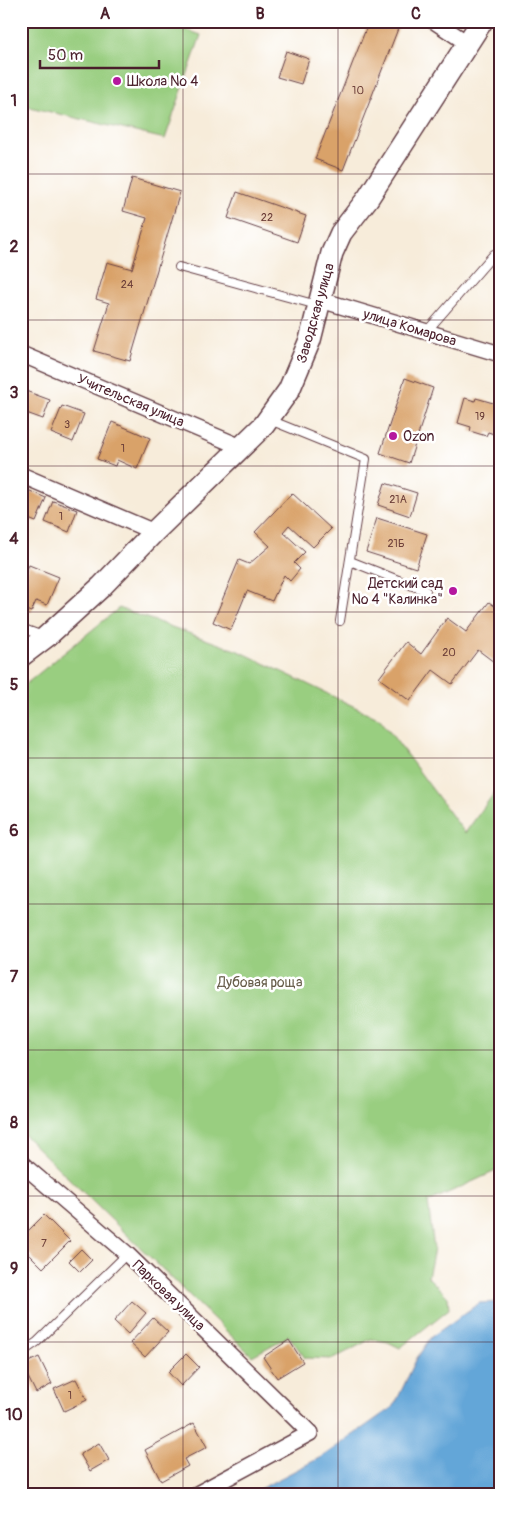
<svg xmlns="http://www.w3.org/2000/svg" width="521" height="1515" viewBox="0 0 521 1515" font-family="Pangolin,sans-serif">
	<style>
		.green { fill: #99ce80; stroke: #727656 }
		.water { fill: #64a6d8; stroke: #576282 }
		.building { fill: #d9a269 }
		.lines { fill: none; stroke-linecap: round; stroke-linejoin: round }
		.service-casing { stroke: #643e45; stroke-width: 10 }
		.minor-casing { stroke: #643e45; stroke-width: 18 }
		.secondary-casing { stroke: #643e45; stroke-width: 24 }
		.service { stroke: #fff; stroke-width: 8 }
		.minor { stroke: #fff; stroke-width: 15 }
		.secondary { stroke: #fff; stroke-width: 21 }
		.grid { fill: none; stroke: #4a1f2b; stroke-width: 1; stroke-opacity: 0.55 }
		.poi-dot { fill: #b5179e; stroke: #fff; stroke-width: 2 }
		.labels { text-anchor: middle; stroke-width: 5; stroke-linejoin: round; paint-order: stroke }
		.number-label { font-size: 11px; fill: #6e403a }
		.poi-label { font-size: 14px; fill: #4a1f2b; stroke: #fff; text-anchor: start }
		.street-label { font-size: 14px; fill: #4a1f2b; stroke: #fff }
		.park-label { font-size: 14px; fill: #665c49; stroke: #fff }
		.neatline { fill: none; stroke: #4a1f2b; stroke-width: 2 }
		.grid-label { font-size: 16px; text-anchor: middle; font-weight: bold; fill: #4a1f2b }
	</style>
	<rect width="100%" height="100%" fill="#fff"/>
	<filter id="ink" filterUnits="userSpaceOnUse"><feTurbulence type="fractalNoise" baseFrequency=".02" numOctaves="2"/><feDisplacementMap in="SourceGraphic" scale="10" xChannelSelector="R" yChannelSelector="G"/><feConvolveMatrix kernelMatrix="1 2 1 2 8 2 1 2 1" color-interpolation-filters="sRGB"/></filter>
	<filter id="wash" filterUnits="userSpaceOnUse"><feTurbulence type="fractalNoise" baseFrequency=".0096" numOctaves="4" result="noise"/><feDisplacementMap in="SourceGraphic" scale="20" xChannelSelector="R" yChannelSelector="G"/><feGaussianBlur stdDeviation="1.12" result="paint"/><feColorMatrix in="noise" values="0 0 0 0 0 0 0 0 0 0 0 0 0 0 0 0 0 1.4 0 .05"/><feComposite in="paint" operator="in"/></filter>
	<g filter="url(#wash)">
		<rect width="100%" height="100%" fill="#f7ecda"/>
		<g class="green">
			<path d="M 21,21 L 162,21 L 201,35 L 165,139 L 21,105 Z"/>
			<path d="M 119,608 L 241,652 L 380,719 L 465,833 L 500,785 L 500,1169 L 428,1202 L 434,1249 L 428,1277 L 448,1297 L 449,1309 L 400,1348 L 388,1342 L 371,1339 L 333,1359 L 305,1358 L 289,1336 L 252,1356 L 21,1132 L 21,688 Z"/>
		</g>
		<path class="water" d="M 500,1302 L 500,1494 L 250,1494 L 323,1456 L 394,1406 L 417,1358 L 431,1337 L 479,1303 Z"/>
		<g id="blocks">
			<g class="building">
				<path d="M 369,21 L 401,21 L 343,170 L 315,159 Z"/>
				<path d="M 286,51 L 309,59 L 301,84 L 277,77 Z"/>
				<path d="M 132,178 L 180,192 L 130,361 L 94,351 L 109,303 L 96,299 L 107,262 L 132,269 L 147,218 L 123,211 Z"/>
				<path d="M 237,192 L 306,216 L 297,242 L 228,218 Z"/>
				<path d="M 405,378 L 433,388 L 409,463 L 380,453 Z"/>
				<path d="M 23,390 L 50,400 L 43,419 L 21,411 Z"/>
				<path d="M 465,398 L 475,401 L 476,398 L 500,405 L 500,436 L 488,432 L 486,436 L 470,431 L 471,427 L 458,423 Z"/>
				<path d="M 62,406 L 84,414 L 73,442 L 51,433 Z"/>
				<path d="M 112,422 L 150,438 L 137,469 L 117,460 L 115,466 L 97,459 Z"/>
				<path d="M 385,483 L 417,493 L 410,516 L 378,505 Z"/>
				<path d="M 21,487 L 46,498 L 36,522 L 21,516 Z"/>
				<path d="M 292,493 L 331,529 L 313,547 L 289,525 L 283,532 L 305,552 L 294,563 L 300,569 L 290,581 L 284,575 L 272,601 L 247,591 L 231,630 L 213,622 L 239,560 L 249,564 L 270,546 L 255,532 Z"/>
				<path d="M 53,501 L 77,510 L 69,532 L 45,522 Z"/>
				<path d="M 377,518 L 427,534 L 416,568 L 366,552 Z"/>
				<path d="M 29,565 L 59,577 L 47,605 L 36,601 L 31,612 L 21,608 L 21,583 Z"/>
				<path d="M 489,602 L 500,610 L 500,663 L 498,665 L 478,650 L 452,684 L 433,670 L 410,701 L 379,678 L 406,642 L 421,654 L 447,618 L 466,632 Z"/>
				<path d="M 44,1215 L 70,1241 L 43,1268 L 21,1246 L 21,1238 Z"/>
				<path d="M 81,1249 L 92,1260 L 80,1272 L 69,1261 Z"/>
				<path d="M 132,1301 L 146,1313 L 128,1334 L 114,1321 Z"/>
				<path d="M 153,1318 L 168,1332 L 145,1357 L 130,1343 Z"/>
				<path d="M 289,1340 L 303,1362 L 277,1378 L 263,1357 Z"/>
				<path d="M 186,1354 L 199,1367 L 181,1386 L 168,1372 Z"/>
				<path d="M 39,1357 L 52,1384 L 36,1393 L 22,1365 Z"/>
				<path d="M 76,1379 L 87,1400 L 64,1411 L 54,1389 Z"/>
				<path d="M 194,1423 L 207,1447 L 184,1459 L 188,1466 L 161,1481 L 145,1450 Z"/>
				<path d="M 99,1443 L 109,1460 L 90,1471 L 80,1454 Z"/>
			</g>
		</g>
	</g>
	<g filter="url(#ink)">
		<use href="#blocks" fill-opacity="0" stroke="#643e45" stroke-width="1"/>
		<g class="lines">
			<defs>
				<g id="service">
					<path d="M 179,267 L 317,305"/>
					<path d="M 427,331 L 494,254 L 500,257"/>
					<path d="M 270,420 L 366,459 L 340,621"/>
					<path d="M 350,561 L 426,591"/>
					<path d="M 21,628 L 43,636"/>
					<path d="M 21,1353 L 37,1342 L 127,1254"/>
				</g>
				<g id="minor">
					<path d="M 434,21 L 467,43"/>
					<path d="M 321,300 L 500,354"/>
					<path d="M 21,354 L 241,447"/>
					<path d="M 21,475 L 154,532"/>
					<path d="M 21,1163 L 127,1254 L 310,1433 L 197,1494"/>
				</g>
				<path id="secondary" d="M 21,656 L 46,637 L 101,587 L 154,532 L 264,425 L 289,390 L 310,340 L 332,253 L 341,233 L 368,198 L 482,21"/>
			</defs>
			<use href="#service" class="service-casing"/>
			<use href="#minor" class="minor-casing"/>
			<use href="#secondary" class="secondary-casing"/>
			<use href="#service" class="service"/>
			<use href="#minor" class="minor"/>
			<use href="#secondary" class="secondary"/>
		</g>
	</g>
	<path class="grid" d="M 183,21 L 183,1494M 338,21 L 338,1494M 21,174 L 500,174M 21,320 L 500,320M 21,466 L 500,466M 21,612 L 500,612M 21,758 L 500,758M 21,904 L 500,904M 21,1050 L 500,1050M 21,1196 L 500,1196M 21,1342 L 500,1342"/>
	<g class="poi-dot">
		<circle cx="117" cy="81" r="5"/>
		<circle cx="393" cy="436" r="5"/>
		<circle cx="453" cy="591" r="5"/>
	</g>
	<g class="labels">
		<g class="number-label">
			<text x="358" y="94">10</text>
			<text x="267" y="221">22</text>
			<text x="127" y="288">24</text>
			<text x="480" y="420">19</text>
			<text x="67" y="428">3</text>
			<text x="123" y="452">1</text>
			<text x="398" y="503">21А</text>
			<text x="61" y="520">1</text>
			<text x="396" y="547">21Б</text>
			<text x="449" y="656">20</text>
			<text x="44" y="1247">7</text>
			<text x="70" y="1399">1</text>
		</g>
		<g class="poi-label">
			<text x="127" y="86">Школа № 4</text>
			<text x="403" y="441">Ozon</text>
			<text x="443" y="588" text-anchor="end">Детский сад<tspan x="443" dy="16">№ 4 "Калинка"</tspan></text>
		</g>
		<g class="street-label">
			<text transform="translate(315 313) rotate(-74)" y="5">Заводская улица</text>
			<text transform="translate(410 327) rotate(17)" y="5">улица Комарова</text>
			<text transform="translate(131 400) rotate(23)" y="5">Учительская улица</text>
			<text transform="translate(169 1295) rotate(44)" y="5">Парковая улица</text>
		</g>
		<g class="park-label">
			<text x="260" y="987">Дубовая роща</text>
		</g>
	</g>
	<rect width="521" height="1515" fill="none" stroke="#fff" stroke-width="55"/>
	<path d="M40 60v8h119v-8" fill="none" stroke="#4a1f2b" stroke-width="2.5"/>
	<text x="48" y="60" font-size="15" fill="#4a1f2b" stroke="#ffffff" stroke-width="4" paint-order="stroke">50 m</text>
	<rect x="28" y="28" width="466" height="1460" class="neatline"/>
	<g class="grid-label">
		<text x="105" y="19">A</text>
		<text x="260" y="19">B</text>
		<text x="416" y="19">C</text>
		<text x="14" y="106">1</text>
		<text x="14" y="252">2</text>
		<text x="14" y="398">3</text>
		<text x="14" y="544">4</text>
		<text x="14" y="690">5</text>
		<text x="14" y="836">6</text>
		<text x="14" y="982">7</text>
		<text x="14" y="1128">8</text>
		<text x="14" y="1274">9</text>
		<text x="14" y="1420">10</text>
	</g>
</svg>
